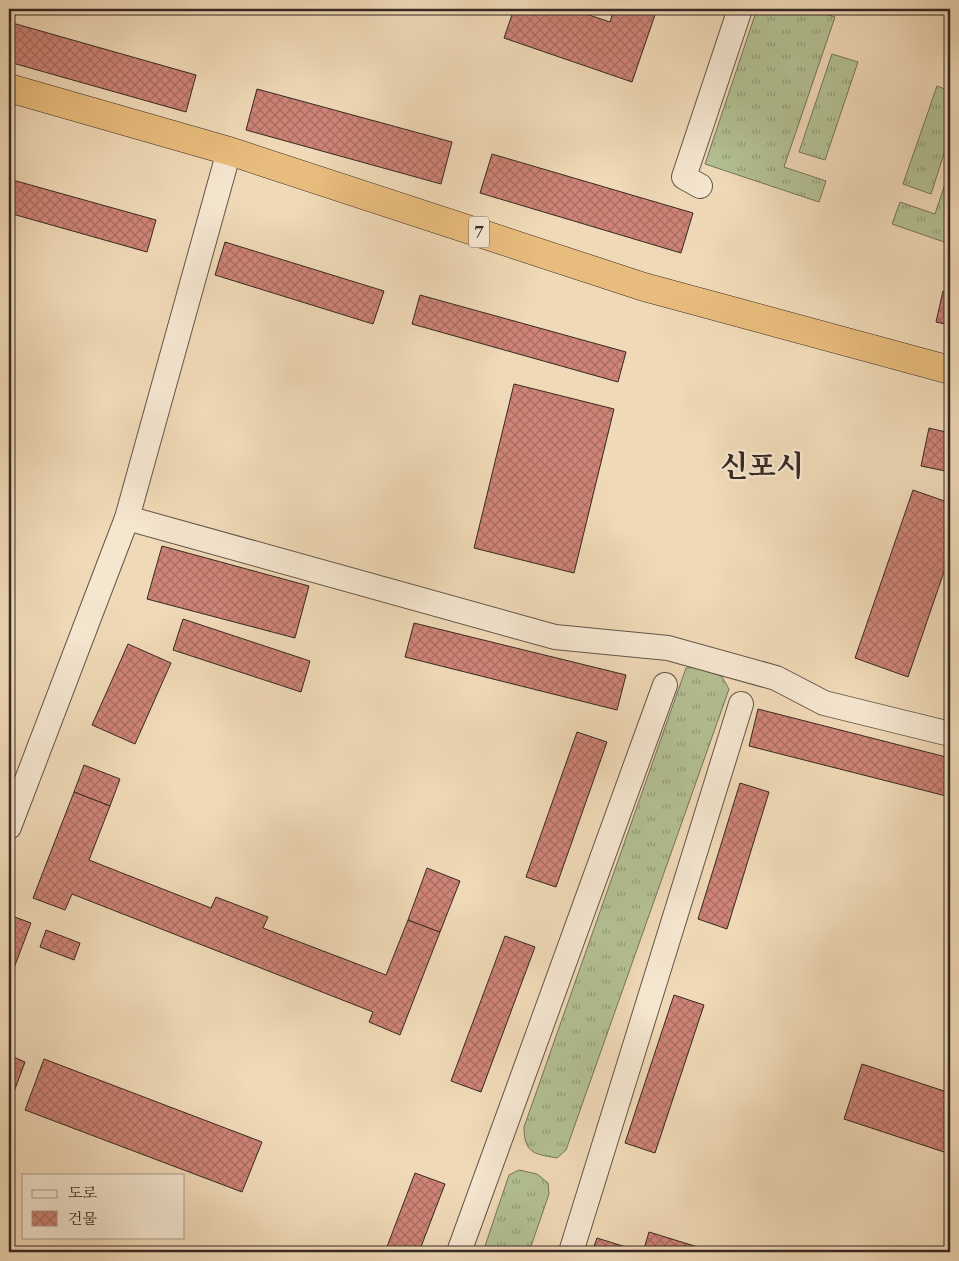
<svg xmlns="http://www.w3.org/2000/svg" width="959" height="1261" viewBox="0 0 959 1261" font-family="'EB Garamond','Noto Serif KR',serif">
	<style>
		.grass { fill: url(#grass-tufts); stroke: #74745b }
		.building { fill: url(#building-cross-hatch); stroke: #362923 }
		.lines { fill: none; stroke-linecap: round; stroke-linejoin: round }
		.minor-casing { stroke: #645548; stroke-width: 26 }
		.highway-casing { stroke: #362923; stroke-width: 29 }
		.minor { stroke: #f5e6d0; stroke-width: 24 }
		.highway { stroke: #e8bc7c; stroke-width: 28 }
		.labels { text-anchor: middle; stroke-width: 4.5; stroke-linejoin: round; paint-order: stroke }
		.shield { fill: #f5e6d0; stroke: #6f6257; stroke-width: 1 }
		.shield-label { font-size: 18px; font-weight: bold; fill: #362923 }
		.town-label { font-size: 29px; font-weight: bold; fill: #362923; stroke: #f5e6d0 }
	</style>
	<defs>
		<pattern id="grass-tufts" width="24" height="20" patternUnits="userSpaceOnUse" patternTransform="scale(1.25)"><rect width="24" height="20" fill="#b3c093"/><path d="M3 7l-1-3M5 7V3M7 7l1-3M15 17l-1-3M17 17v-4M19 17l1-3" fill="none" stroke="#929c78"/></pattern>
		<pattern id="building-cross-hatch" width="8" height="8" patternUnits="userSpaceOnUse" patternTransform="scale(1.25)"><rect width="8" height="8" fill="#cf8477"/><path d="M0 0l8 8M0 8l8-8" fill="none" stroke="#a96c61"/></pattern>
	</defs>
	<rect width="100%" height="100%" fill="#f0d9b7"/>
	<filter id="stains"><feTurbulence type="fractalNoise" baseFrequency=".004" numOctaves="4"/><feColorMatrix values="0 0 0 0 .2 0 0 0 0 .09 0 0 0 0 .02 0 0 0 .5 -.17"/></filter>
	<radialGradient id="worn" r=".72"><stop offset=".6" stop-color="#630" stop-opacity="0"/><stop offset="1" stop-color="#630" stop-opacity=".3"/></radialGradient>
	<g class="grass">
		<path d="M 757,9 L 810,9 L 835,17 L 784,167 L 826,181 L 819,202 L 705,164 Z"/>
		<path d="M 832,54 L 858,62 L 825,160 L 799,152 Z"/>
		<path d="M 937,86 L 950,91 L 950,135 L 931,194 L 903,184 Z"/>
		<path d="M 950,169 L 950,244 L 892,224 L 900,202 L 935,214 Z"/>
		<path d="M 704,667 L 722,677 L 729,689 L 566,1150 L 557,1158 C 535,1154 524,1154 524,1127 L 686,668 Z"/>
		<path d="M 519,1170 L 537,1174 L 548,1183 L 549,1194 L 529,1252 L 483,1252 L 509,1175 Z"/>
	</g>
	<g class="building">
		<path d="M 514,9 L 571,9 L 610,22 L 614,9 L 657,9 L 632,82 L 504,38 Z"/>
		<path d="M 9,22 L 196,75 L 186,112 L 9,62 Z"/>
		<path d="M 257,89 L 452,142 L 441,184 L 246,130 Z"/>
		<path d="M 492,154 L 693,213 L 681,253 L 480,193 Z"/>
		<path d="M 9,179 L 156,220 L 147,252 L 9,213 Z"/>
		<path d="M 225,242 L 384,291 L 373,324 L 215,275 Z"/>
		<path d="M 943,291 L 950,293 L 950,325 L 936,322 Z"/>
		<path d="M 420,295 L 626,352 L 618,382 L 412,324 Z"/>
		<path d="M 514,384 L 614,409 L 574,573 L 474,548 Z"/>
		<path d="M 929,428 L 950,433 L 950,472 L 921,466 Z"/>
		<path d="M 913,490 L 950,503 L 950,554 L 908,677 L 855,658 Z"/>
		<path d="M 162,546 L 309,586 L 295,638 L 147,599 Z"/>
		<path d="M 183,619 L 310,661 L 301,692 L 173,650 Z"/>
		<path d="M 414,623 L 626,675 L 617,710 L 405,657 Z"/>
		<path d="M 128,644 L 171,663 L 135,744 L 92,725 Z"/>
		<path d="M 758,709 L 950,758 L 950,797 L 749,746 Z"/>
		<path d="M 577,732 L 607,742 L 556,887 L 526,877 Z"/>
		<path d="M 84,765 L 120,779 L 110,806 L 74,792 Z"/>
		<path d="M 740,783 L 769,792 L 727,929 L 698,919 Z"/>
		<path d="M 74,792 L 110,806 L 89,860 L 211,908 L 216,897 L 268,917 L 263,928 L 386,975 L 408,920 L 440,932 L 400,1035 L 369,1022 L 373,1012 L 72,894 L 65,910 L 33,898 Z"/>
		<path d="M 427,868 L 460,881 L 440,932 L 408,920 Z"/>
		<path d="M 12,916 L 31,923 L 9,981 L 9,923 Z"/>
		<path d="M 46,930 L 80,943 L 74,960 L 40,947 Z"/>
		<path d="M 505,936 L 535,947 L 481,1092 L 451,1081 Z"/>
		<path d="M 674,995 L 704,1005 L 655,1153 L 625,1143 Z"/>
		<path d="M 9,1055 L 25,1062 L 9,1105 Z"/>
		<path d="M 44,1059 L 262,1142 L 242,1192 L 25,1110 Z"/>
		<path d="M 862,1064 L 950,1093 L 950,1154 L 844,1119 Z"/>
		<path d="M 415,1173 L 445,1184 L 419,1252 L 385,1252 Z"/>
		<path d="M 649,1232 L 714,1252 L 643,1252 Z"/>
		<path d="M 597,1238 L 626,1247 L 624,1252 L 592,1252 Z"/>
	</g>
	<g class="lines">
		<defs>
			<g id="minor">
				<path d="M 700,186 L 684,177 L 740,9"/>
				<path d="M 127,518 L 555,637 L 668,648 L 776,678 L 824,703 L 950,734"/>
				<path d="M 9,827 L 127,518 L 229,151"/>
				<path d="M 459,1252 L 665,685"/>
				<path d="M 571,1252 L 741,704"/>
			</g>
			<path id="highway" d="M 9,88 L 229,151 L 644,287 L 950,370"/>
		</defs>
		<use href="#minor" class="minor-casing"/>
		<use href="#highway" class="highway-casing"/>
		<use href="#minor" class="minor"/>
		<use href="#highway" class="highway"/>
	</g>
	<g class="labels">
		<rect class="shield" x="469" y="216.5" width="20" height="31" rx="4"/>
		<g class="shield-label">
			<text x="479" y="238">7</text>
		</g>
		<g class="town-label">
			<text x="762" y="476">신포시</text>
		</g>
	</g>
	<rect width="959" height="1261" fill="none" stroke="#f0d9b7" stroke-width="30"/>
	<rect x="10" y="10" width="939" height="1241" fill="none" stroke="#362923" stroke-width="2.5"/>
	<rect x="15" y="15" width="929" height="1231" fill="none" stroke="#362923"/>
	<rect x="22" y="1174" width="162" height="65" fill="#f5e6d0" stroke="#a99a8b"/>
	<rect x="32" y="1190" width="25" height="8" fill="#f5e6d0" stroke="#a99a8b"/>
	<text x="68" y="1198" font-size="15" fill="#362923">도로</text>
	<rect x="32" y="1211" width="25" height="15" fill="url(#building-cross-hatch)" stroke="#a99a8b"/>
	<text x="68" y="1224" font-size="15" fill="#362923">건물</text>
	<rect width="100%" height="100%" filter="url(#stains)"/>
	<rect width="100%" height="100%" fill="url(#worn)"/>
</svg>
